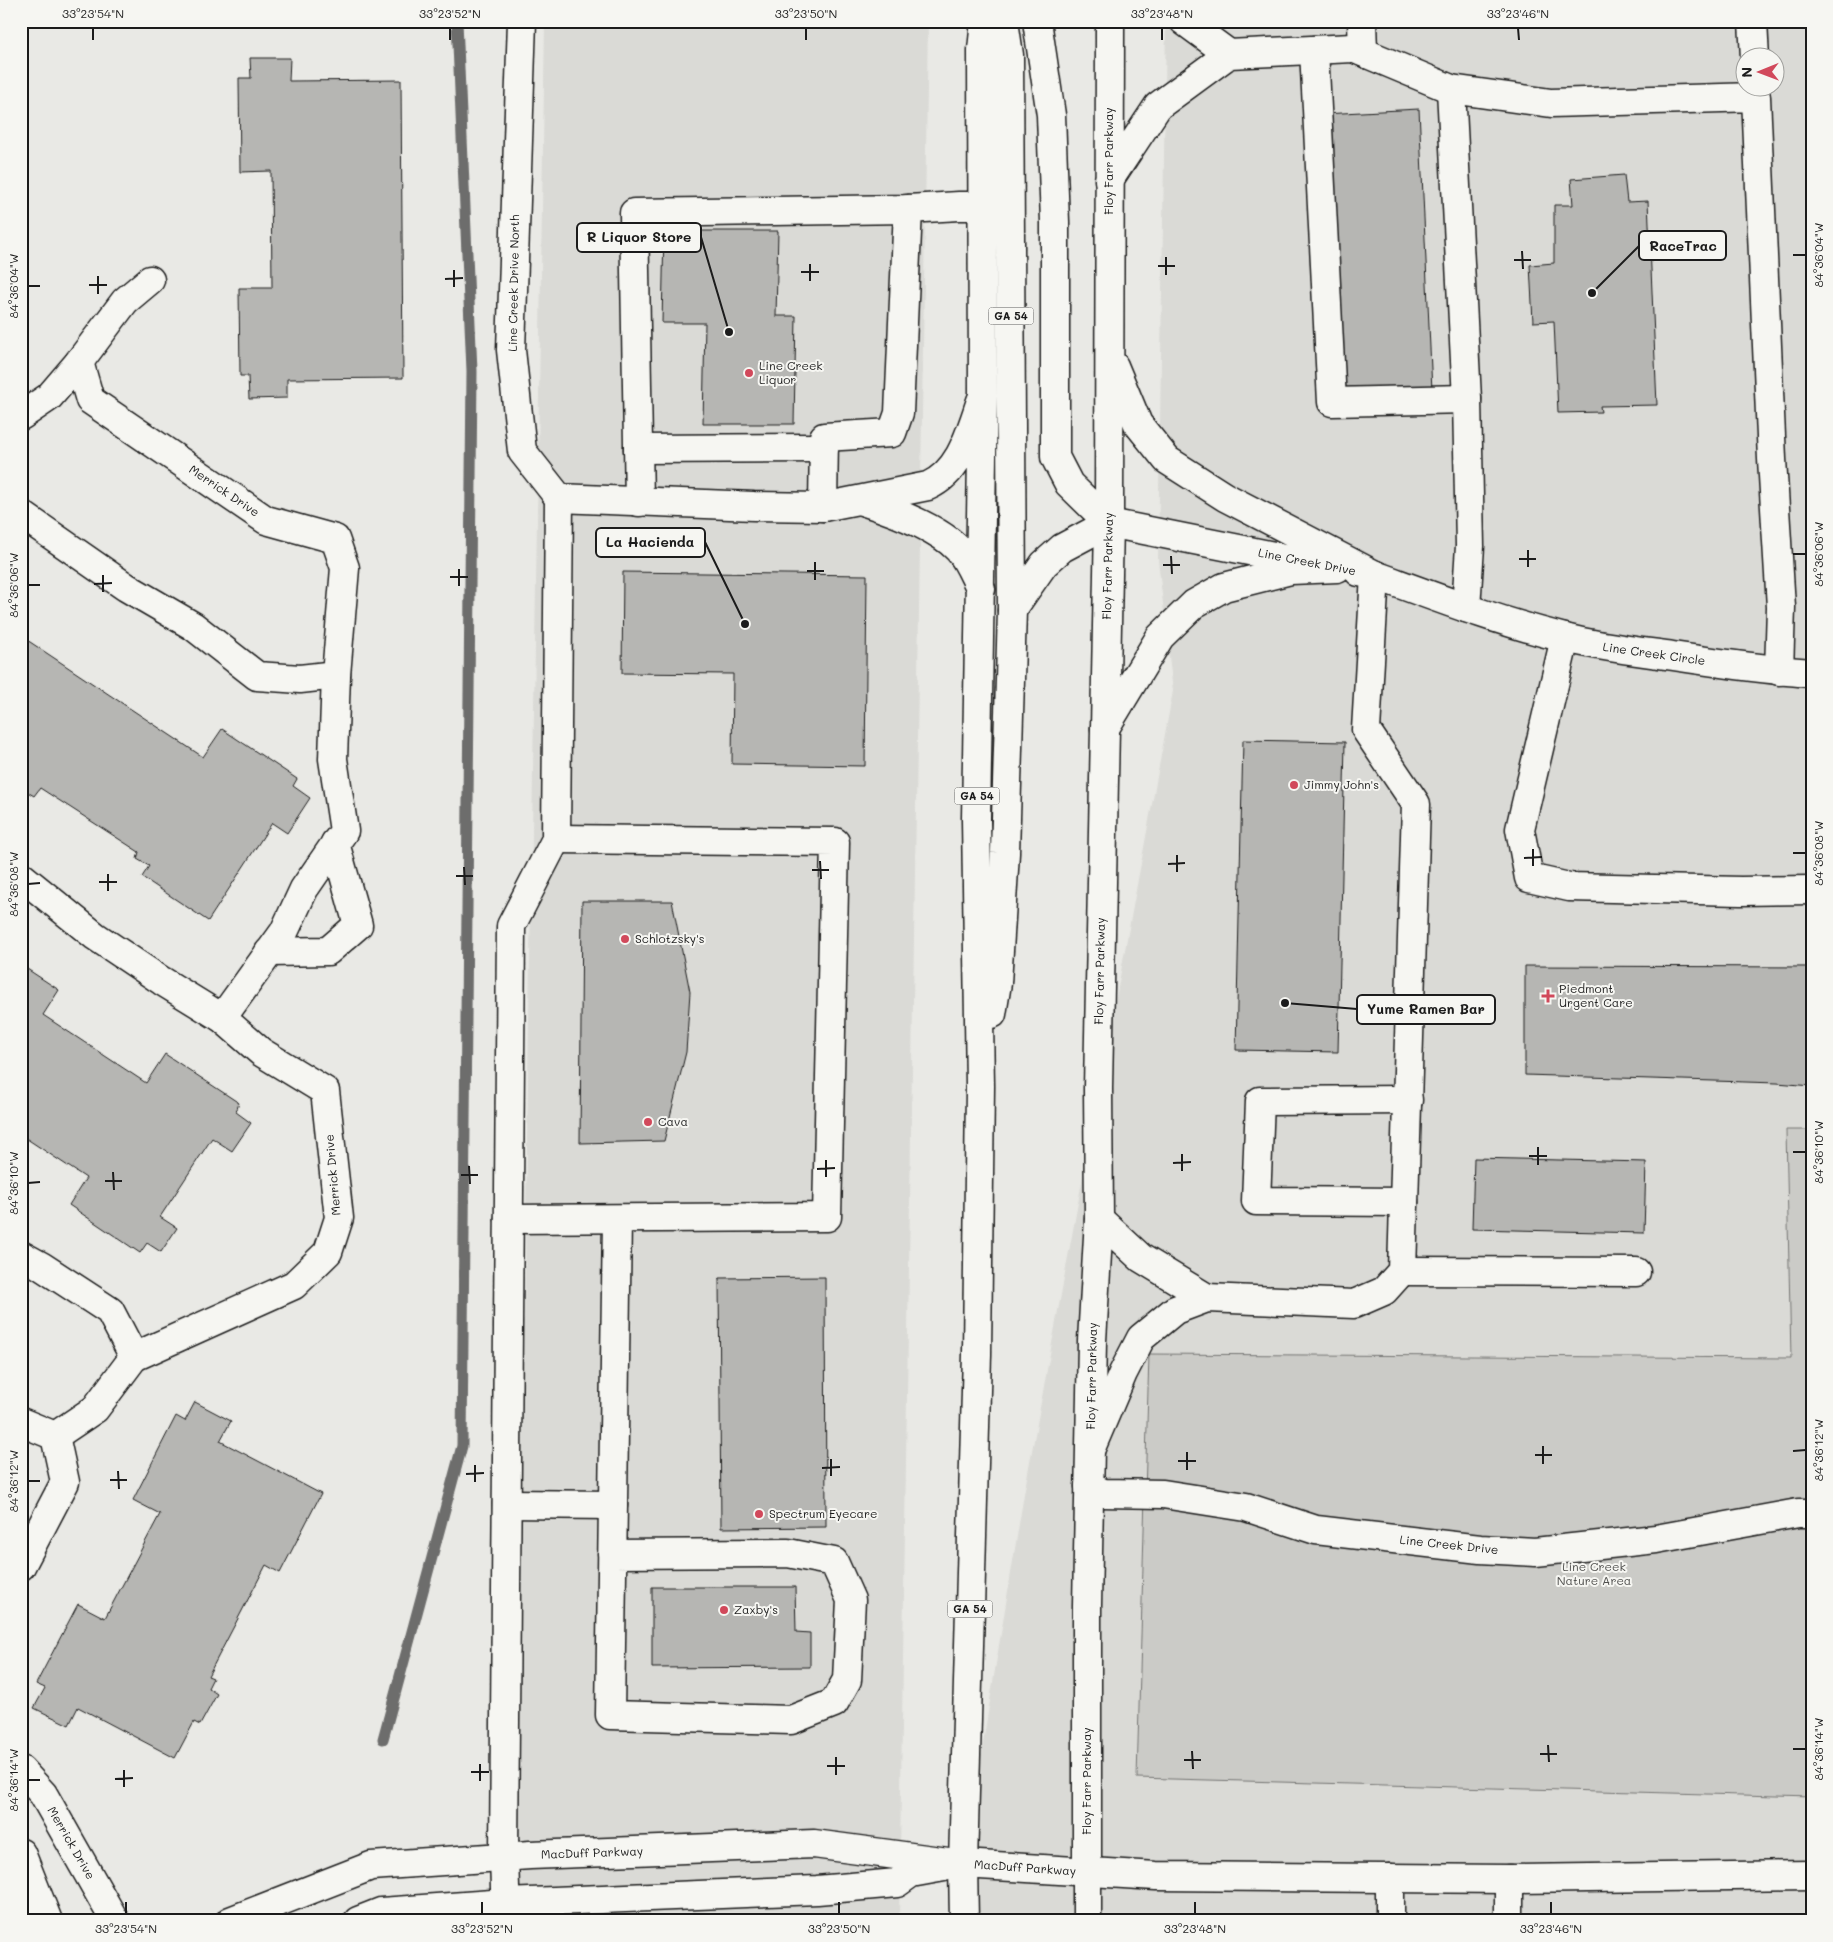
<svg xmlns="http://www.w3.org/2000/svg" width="1833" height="1942" viewBox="0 0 1833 1942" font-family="Mali,sans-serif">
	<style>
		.built { fill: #dadad6; fill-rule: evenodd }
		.green { fill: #cbcbc7; stroke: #747472 }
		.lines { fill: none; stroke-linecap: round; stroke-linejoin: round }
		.stream { stroke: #6d6d6c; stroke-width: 11 }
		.building { fill: #b6b6b3; stroke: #1c1c1c }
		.minor-casing { stroke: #1c1c1c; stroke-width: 31 }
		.major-casing { stroke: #1c1c1c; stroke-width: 31 }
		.minor { stroke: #f6f6f2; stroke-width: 28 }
		.major { stroke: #f6f6f2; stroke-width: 28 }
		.ticks { fill: none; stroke: #1c1c1c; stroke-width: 2 }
		.poi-dot { fill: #d1495b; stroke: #f6f6f2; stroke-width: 2 }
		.labels { text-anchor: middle; stroke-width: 4; stroke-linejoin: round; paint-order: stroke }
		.shield { fill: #f6f6f2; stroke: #5d5d5c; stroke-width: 1 }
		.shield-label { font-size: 11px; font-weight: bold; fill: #1c1c1c }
		.street-label { font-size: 12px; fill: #1c1c1c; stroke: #f6f6f2 }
		.poi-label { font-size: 12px; fill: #1c1c1c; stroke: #f6f6f2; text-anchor: start }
		.park-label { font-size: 12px; fill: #51514f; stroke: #f6f6f2 }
		.leader { fill: none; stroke: #1c1c1c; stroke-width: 2 }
		.callout-dot { fill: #1c1c1c; stroke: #f6f6f2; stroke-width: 2 }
		.callout { fill: #f6f6f2; stroke: #1c1c1c; stroke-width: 2 }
		.callout-label { font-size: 14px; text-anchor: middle; font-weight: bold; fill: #1c1c1c }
		.neatline { fill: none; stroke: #1c1c1c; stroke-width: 2 }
		.ticks-label { font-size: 12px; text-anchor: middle; fill: #1c1c1c }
	</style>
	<rect width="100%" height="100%" fill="#e9e9e5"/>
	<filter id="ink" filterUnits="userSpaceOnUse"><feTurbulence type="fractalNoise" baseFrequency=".02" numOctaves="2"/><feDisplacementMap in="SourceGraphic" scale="10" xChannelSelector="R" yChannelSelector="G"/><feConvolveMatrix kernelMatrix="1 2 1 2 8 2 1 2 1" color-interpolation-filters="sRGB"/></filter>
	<g filter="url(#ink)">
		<g class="built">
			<path d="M 545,21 L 928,21 L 899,1921 L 506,1921 L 515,1895 Z"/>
			<path d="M 1166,21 L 1812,21 L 1812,1130 L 1786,1131 L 1791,1358 L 1149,1354 L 1137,1777 L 1812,1797 L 1812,1921 L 965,1921 L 963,1864 L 1024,1494 L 1173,691 L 1158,560 ZM 1746,58 L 1776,58 L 1776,88 L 1746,88 Z"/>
		</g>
		<path class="green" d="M 1786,1130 L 1812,1130 L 1812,1797 L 1137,1778 L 1149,1354 L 1791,1358 Z"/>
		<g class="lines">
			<path class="stream" d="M 383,1739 L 462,1446 L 472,371 L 457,21"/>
		</g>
		<g class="building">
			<path d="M 250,58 L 290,58 L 289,81 L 401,80 L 403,378 L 287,379 L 287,398 L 249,399 L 248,376 L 240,376 L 239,288 L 272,288 L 271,171 L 240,172 L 239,78 L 251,78 Z"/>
			<path d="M 1419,109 L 1432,391 L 1336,395 L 1323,114 Z"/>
			<path d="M 1624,175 L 1627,202 L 1648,201 L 1657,405 L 1600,406 L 1601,412 L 1558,413 L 1554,321 L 1533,322 L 1530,265 L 1554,263 L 1554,205 L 1573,205 L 1571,179 Z"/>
			<path d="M 664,231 L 778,231 L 776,316 L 796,316 L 794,424 L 703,424 L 705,323 L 662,323 Z"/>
			<path d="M 623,572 L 867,575 L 865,766 L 732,764 L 733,674 L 622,673 Z"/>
			<path d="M 21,636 L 203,757 L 222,729 L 297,779 L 293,786 L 310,798 L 287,833 L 272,823 L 208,921 L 142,877 L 149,866 L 137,859 L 139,852 L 40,788 L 34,796 L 21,788 Z"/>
			<path d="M 1243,740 L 1345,742 L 1338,1052 L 1236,1050 Z"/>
			<path d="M 582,901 L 672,901 L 690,992 L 686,1052 L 664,1141 L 580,1143 Z"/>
			<path d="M 21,965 L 59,990 L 43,1015 L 146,1083 L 165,1054 L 239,1103 L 236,1112 L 251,1123 L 232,1151 L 212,1138 L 160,1217 L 177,1228 L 161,1252 L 147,1243 L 140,1253 L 69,1205 L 86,1178 L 21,1135 Z"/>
			<path d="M 1525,966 L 1812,967 L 1812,1086 L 1777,1083 L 1525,1075 Z"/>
			<path d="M 1474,1158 L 1646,1162 L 1644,1233 L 1472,1229 Z"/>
			<path d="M 825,1277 L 826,1527 L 721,1528 L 719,1278 Z"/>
			<path d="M 195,1402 L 231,1421 L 220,1441 L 321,1494 L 280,1573 L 266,1565 L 208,1676 L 213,1678 L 208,1688 L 217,1694 L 200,1725 L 194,1722 L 175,1758 L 78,1707 L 69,1725 L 34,1708 L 45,1688 L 36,1684 L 78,1604 L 105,1618 L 160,1514 L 133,1500 L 176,1416 L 185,1421 Z"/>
			<path d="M 652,1587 L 795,1587 L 796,1632 L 810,1633 L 810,1667 L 652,1668 Z"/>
		</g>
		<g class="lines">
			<defs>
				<g id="minor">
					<path d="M 522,21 L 511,350 L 522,451 L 559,498 L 754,506 L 823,507 L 928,486 C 961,471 970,432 981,401"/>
					<path d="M 1184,21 L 1229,54"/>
					<path d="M 1362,21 L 1363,52"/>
					<path d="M 1753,21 L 1755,58"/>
					<path d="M 1314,50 L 1332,402 L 1467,399"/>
					<path d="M 1451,89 L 1467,399 L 1470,546 L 1466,608"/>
					<path d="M 1109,180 L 1158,106 L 1229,54 L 1353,48 L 1451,89 L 1551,103 L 1756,97 L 1772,459 L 1781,607 L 1779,671"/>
					<path d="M 79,362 L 125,301 L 150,280"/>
					<path d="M 21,416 L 49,397 L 79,362 L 90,400 L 266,520 L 335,539 L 345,568 L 336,675 L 333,759 L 344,831 L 304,889 L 284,932 L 222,1018"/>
					<path d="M 638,449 L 824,448"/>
					<path d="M 862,501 C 890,510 937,527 958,549 C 968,559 974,576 981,589"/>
					<path d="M 639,502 L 634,213 L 908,209 L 959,206 L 982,206"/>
					<path d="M 823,507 L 824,437 L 892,433 L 899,413 L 908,209"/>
					<path d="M 21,514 L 126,587 L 193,626 L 257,676 L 300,679 L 336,675"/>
					<path d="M 1109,523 L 1319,565"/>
					<path d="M 1359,572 L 1375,575 C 1438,598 1500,622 1565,638 C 1600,647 1637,651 1673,656 C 1719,663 1765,670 1812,673"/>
					<path d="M 1565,638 L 1520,829 L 1529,878 L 1569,887 L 1741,891 L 1812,890"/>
					<path d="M 21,876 L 95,936 L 162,981 L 222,1018 L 261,1052 L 325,1091 L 339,1218 L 328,1252 L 294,1285 L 134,1357"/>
					<path d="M 269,952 L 328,951 L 358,925 L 335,843"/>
					<path d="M 1404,1202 L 1256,1201 L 1260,1101 L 1408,1100"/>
					<path d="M 509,1219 L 827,1217 L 835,842 L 556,839"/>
					<path d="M 1099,1219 L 1141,1258 L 1207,1298"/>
					<path d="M 21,1255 L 41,1266 L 110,1311 L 134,1357 L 95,1409 L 55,1436 L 21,1422"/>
					<path d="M 1402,1271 L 1636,1272"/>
					<path d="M 1091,1448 L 1123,1373 L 1141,1338 L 1175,1310 L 1207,1298 L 1354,1304 L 1384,1291 L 1402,1271 L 1416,804 L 1366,730 L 1375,575"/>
					<path d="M 1089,1486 L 1103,1493 L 1163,1494 L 1246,1507 L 1316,1530 L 1480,1549 L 1535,1552 L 1656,1539 L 1798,1513 L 1812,1513"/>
					<path d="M 507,1504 L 613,1505"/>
					<path d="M 612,1554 L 788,1553 L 834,1562 L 851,1600 L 847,1680 L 834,1703 L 791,1720 L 610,1715 C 612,1549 615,1384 617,1219"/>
					<path d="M 21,1566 L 65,1482 L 55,1436"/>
					<path d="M 21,1770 L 43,1794 L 115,1921"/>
					<path d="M 21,1853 L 48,1921"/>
					<path d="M 230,1921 L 371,1866 L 530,1855 L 814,1844 L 963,1864 L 1156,1876 L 1509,1879 L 1812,1875"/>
					<path d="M 358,1921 L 381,1912 L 506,1903 L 817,1890 L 897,1883 L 911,1873 L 944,1867"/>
					<path d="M 506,1921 L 504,1856 L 511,926 L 556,839 L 559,498"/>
					<path d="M 1390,1921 L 1390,1878"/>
					<path d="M 1509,1921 L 1509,1879"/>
				</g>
				<g id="major">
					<path d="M 1037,21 L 1051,115 L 1055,222 L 1055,457 L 1069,484 L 1109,523"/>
					<path d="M 1114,366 L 1138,424 L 1167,460 L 1225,497 L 1375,575"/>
					<path d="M 1012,610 L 1044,564 L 1062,548 L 1109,523"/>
					<path d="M 1105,728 L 1160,637 L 1194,604 L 1224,587 L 1291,570 L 1337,568"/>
					<path d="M 992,1014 L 997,983 L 1005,853 L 1012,610 L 1009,55 L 1004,21"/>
					<path d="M 964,1921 L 963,1864 L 977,1354 L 980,1086 L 976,819 L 983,396 L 982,50 L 985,21"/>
					<path d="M 1087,1921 L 1087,1606 L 1092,1341 L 1099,1219 L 1098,1088 L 1109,523 L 1110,21"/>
				</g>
			</defs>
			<use href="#minor" class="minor-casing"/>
			<use href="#major" class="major-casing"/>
			<use href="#minor" class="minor"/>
			<use href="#major" class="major"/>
		</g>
	</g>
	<path class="ticks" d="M 93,28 L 93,40M 450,28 L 450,40M 806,28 L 806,40M 1162,28 L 1162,40M 1518,28 L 1519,40M 1522,251 L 1523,269M 1793,255 L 1806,255M 1166,257 L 1166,275M 1514,260 L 1531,260M 810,264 L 810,281M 1158,266 L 1175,266M 454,270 L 454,287M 801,272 L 819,272M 98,276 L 98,294M 445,279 L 463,278M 89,285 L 107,285M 28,286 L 40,286M 1528,550 L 1528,567M 1793,554 L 1806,554M 1171,556 L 1172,574M 1519,559 L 1536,559M 815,562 L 815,580M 1163,565 L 1180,565M 459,569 L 459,586M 807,571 L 824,571M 103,575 L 103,592M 450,577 L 468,577M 94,584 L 112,583M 28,585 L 40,585M 1533,849 L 1533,866M 1793,853 L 1806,853M 1177,855 L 1177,872M 1524,858 L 1542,857M 820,861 L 821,879M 1168,864 L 1185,863M 464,867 L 465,885M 812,870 L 829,870M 108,874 L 108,891M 456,876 L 473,876M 99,882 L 117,882M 28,884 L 40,883M 1538,1147 L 1538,1165M 1793,1152 L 1806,1152M 1182,1154 L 1182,1171M 1529,1156 L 1547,1156M 826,1160 L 826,1177M 1173,1163 L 1191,1162M 469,1166 L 470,1184M 817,1169 L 835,1168M 113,1172 L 114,1190M 461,1175 L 478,1175M 105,1181 L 122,1181M 28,1183 L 40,1182M 1543,1446 L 1543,1464M 1793,1451 L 1806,1450M 1187,1452 L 1187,1470M 1535,1455 L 1552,1455M 831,1459 L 831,1476M 1178,1461 L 1196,1461M 475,1465 L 475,1482M 822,1468 L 840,1467M 118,1471 L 119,1489M 466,1474 L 484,1473M 110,1480 L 127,1480M 28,1481 L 40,1481M 1548,1745 L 1549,1762M 1793,1749 L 1806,1749M 1192,1751 L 1193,1769M 1540,1754 L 1557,1754M 836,1757 L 836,1775M 1184,1760 L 1201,1760M 480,1764 L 480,1781M 827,1766 L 845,1766M 124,1770 L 124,1787M 471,1772 L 489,1772M 115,1779 L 133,1778M 28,1780 L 40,1780M 126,1902 L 126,1914M 482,1902 L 482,1914M 839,1902 L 839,1914M 1195,1902 L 1195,1914M 1551,1902 L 1551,1914"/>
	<g class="poi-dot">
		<circle cx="749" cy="373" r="5"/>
		<circle cx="1294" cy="785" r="5"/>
		<circle cx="625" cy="939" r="5"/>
		<path d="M1545.5 988.5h5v5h5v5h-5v5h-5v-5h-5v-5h5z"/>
		<circle cx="648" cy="1122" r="5"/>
		<circle cx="759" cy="1514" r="5"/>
		<circle cx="724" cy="1610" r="5"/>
	</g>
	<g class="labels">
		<g class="shield">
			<rect x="988.5" y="307.5" width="45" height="17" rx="4"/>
			<rect x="954.5" y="787.5" width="45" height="17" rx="4"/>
			<rect x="947.5" y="1600.5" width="45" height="17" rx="4"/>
		</g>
		<g class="shield-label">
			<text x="1011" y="320">GA 54</text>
			<text x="977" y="800">GA 54</text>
			<text x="970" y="1613">GA 54</text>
		</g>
		<g class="street-label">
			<text transform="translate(1109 161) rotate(-90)" y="4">Floy Farr Parkway</text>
			<text transform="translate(514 283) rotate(-89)" y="4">Line Creek Drive North</text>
			<text transform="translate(224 491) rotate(34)" y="4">Merrick Drive</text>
			<text transform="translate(1307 562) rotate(11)" y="4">Line Creek Drive</text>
			<text transform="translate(1108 566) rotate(-89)" y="4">Floy Farr Parkway</text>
			<text transform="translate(1654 654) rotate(8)" y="4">Line Creek Circle</text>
			<text transform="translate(1100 971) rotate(-89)" y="4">Floy Farr Parkway</text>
			<text transform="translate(333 1175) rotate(-95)" y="4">Merrick Drive</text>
			<text transform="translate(1092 1376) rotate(-89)" y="4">Floy Farr Parkway</text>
			<text transform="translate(1449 1545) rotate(6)" y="4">Line Creek Drive</text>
			<text transform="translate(1087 1781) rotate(-90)" y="4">Floy Farr Parkway</text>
			<text transform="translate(71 1843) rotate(60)" y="4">Merrick Drive</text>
			<text transform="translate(592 1853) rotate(-2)" y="4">MacDuff Parkway</text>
			<text transform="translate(1025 1868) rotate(4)" y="4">MacDuff Parkway</text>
		</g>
		<g class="poi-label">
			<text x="759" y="370">Line Creek<tspan x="759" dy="14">Liquor</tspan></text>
			<text x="1304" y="789">Jimmy John's</text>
			<text x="635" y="943">Schlotzsky's</text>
			<text x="1559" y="993">Piedmont<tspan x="1559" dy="14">Urgent Care</tspan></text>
			<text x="658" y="1126">Cava</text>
			<text x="769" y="1518">Spectrum Eyecare</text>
			<text x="734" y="1614">Zaxby's</text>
		</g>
		<g class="park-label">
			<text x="1594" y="1571">Line Creek<tspan x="1594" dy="14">Nature Area</tspan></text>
		</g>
	</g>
	<path class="leader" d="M729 332L701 237M1592 293L1639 246M745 624L705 542M1285 1003L1357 1009"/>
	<g class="callout-dot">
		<circle cx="729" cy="332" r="5"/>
		<circle cx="1592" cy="293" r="5"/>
		<circle cx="745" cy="624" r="5"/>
		<circle cx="1285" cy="1003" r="5"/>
	</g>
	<g class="callout">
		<rect x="577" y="223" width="124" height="29" rx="5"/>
		<rect x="1639" y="231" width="87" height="29" rx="5"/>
		<rect x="596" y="528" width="109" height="29" rx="5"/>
		<rect x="1357" y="995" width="138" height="29" rx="5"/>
	</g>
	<g class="callout-label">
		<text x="639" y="242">R Liquor Store</text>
		<text x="1683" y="251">RaceTrac</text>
		<text x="650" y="547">La Hacienda</text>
		<text x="1426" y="1014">Yume Ramen Bar</text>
	</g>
	<rect width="1833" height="1942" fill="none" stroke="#f6f6f2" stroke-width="55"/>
	<g transform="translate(1760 72) rotate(269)"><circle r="24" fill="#f6f6f2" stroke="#9f9f9c"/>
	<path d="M0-4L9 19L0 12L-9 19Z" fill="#d1495b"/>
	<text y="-8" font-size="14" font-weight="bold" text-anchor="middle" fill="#1c1c1c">N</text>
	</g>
	<rect x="28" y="28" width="1778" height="1886" class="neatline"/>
	<g class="ticks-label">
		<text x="93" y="18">33°23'54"N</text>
		<text x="450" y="18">33°23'52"N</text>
		<text x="806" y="18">33°23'50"N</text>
		<text x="1162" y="18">33°23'48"N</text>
		<text x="1518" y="18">33°23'46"N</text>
		<text transform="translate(1819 255) rotate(-90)" y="4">84°36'04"W</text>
		<text transform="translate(14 286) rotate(-90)" y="4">84°36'04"W</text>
		<text transform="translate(1819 554) rotate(-90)" y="4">84°36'06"W</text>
		<text transform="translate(14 585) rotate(-90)" y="4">84°36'06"W</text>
		<text transform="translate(1819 853) rotate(-90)" y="4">84°36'08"W</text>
		<text transform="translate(14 884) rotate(-90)" y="4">84°36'08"W</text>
		<text transform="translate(1819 1152) rotate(-90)" y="4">84°36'10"W</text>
		<text transform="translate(14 1183) rotate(-90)" y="4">84°36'10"W</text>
		<text transform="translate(1819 1450) rotate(-90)" y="4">84°36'12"W</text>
		<text transform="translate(14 1481) rotate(-90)" y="4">84°36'12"W</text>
		<text transform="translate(1819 1749) rotate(-90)" y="4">84°36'14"W</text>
		<text transform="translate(14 1780) rotate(-90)" y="4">84°36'14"W</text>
		<text x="126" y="1933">33°23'54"N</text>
		<text x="482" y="1933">33°23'52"N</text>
		<text x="839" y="1933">33°23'50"N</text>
		<text x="1195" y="1933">33°23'48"N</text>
		<text x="1551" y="1933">33°23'46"N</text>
	</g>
</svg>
